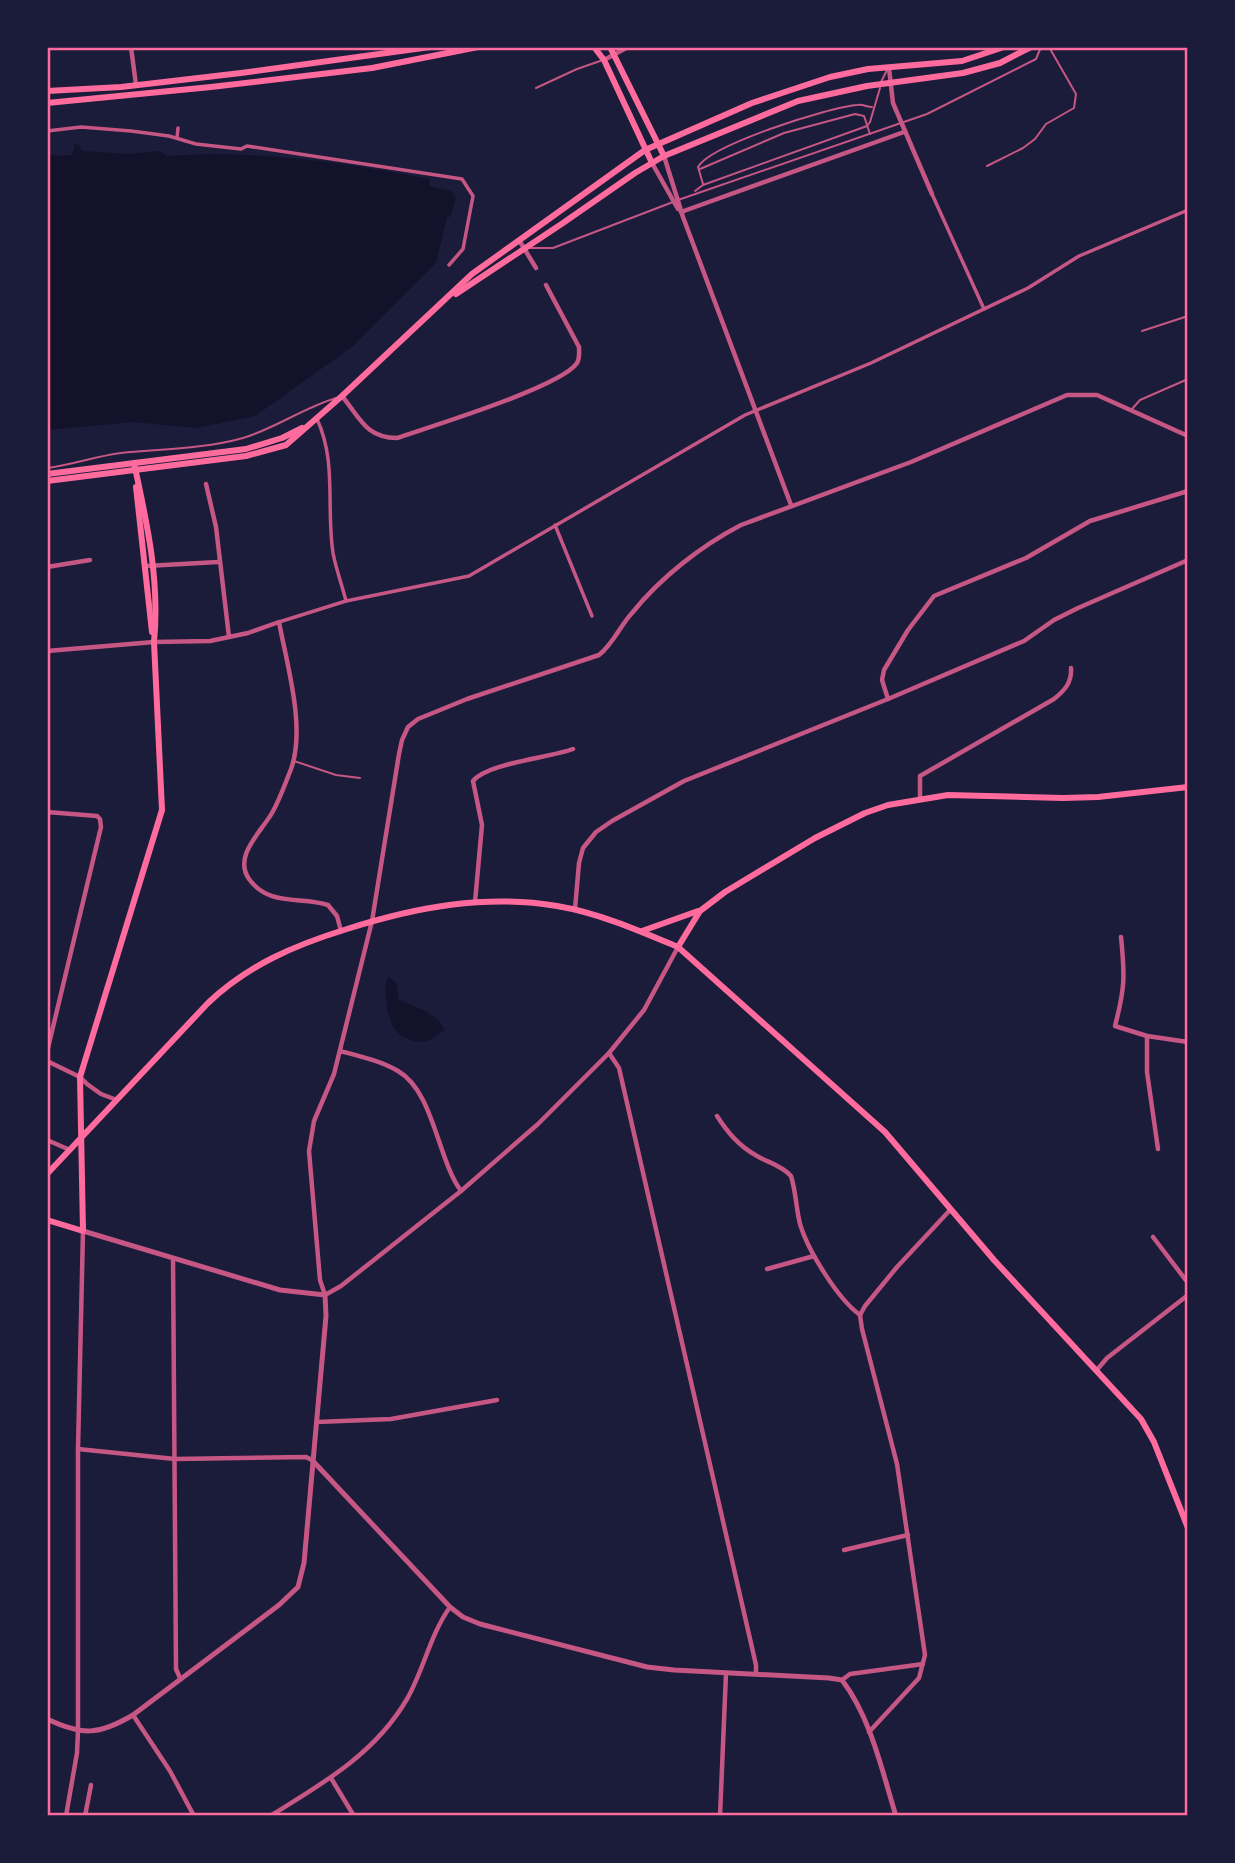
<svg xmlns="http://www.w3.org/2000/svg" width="1235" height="1863" viewBox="0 0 1235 1863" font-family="Commissioner,sans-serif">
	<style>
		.water { fill: #12122b }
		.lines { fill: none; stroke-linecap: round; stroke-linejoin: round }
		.service { stroke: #c65784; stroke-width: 2 }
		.pedestrian { stroke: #c65784; stroke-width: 3.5 }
		.minor { stroke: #c65784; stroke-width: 4.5 }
		.tertiary { stroke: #c65784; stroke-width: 5 }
		.secondary { stroke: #ff6b9d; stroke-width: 6 }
		.neatline { fill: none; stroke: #ff6b9d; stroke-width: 2.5 }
	</style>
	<rect width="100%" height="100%" fill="#1b1b3a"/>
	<g class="water">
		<path d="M 75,144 L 79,145 L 83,151 L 130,154 L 159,151 L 167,156 C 255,149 344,163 430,179 L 429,186 L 451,191 L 456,198 L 450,217 L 447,217 L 436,263 L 353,346 L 255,416 L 196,428 L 133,422 L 47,430 L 47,154 L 61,156 L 72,155 Z"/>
		<path d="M 389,977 L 397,984 L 398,999 C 416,1009 435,1010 445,1030 L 426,1042 L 414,1041 L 402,1036 L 394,1029 L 387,1010 L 385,984 Z"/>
	</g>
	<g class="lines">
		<g class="service">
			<path d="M 881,82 L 888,68"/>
			<path d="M 536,88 L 577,69 L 603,60"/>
			<path d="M 987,166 L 1023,148 L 1035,139 L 1046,124 L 1074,108 L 1076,94 L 1049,47"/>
			<path d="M 700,169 L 784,133 L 855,114 L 864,116 L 870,134"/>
			<path d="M 703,184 L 698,167 C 710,145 829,107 857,105 C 863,104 867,107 872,107"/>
			<path d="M 695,191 L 703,185 L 867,126 L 870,122 L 880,88"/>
			<path d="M 678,200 L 927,114 L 1036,59 L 1041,47"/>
			<path d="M 529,248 L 553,248 L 673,202"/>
			<path d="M 1142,331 L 1188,316"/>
			<path d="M 1132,409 L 1140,400 L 1188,379"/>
			<path d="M 47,468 C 72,465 96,456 121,453 C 161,449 204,449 243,438 C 276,428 303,408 336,398"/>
			<path d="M 294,761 L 336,775 L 360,778"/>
		</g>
		<g class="pedestrian">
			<path d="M 47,131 L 81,127 L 131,131 L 169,136 L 196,144 L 241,149 L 247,146 L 462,179 L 473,196 L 463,249 L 449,265"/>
			<path d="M 177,138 L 178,128"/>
			<path d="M 932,194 L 984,309"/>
			<path d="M 317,419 C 337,462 326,508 333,553 C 336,569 342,585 346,601"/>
			<path d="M 555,525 L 592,616"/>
			<path d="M 279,622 L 346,601 L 469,576 L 745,415 L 871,363 L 1028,288 L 1079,256 L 1188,210"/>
		</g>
		<g class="minor">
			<path d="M 131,47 L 136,85"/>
			<path d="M 604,60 L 628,47"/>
			<path d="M 889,68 L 893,103 L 932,194"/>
			<path d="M 664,156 L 683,217 L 791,505"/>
			<path d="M 652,163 L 678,209"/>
			<path d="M 681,212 L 904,132"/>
			<path d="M 519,240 L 536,268"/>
			<path d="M 342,396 C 360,418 366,438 397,438 C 429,427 561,387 577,363 C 580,358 579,353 579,347 L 546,285"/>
			<path d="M 206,484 L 216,527 L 229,637"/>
			<path d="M 146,566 L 218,562"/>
			<path d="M 47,567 L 90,560"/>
			<path d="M 47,651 L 154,642 L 210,641 L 248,633 L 279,622 C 287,665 306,728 291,769 C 285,784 280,799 272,813 C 261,832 233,856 249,879 C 269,907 301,896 328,905 L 337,916 L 341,931"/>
			<path d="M 888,699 L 882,680 L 884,670 L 908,630 L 934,596 L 1026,558 L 1090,521 L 1188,491"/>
			<path d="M 920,798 L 920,776 L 1054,699 C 1064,691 1072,683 1071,668"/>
			<path d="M 47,812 L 97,816 L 100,819 L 101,827 L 47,1052"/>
			<path d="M 475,902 L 482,825 L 473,781 C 487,763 549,758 573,749"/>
			<path d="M 575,909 L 579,863 L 583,848 L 596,832 L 612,821 L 684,781 L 888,699 L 1024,641 L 1054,620 L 1078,608 L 1188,560"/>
			<path d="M 1121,937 C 1125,976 1125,988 1115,1026 L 1147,1036 L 1188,1042"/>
			<path d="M 678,947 L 644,1010 L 609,1053 L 538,1124 L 461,1191 L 341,1286 L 325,1295 L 320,1280 L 309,1151 L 314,1121 L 334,1074 L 372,921 L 399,754 L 402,740 L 408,727 L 418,719 L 467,699 L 599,655 C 613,644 620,626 632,613 C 661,577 701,546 741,525 L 911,462 L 1067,395 L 1097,395 L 1188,436"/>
			<path d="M 1147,1036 L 1147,1072 L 1158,1149"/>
			<path d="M 340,1051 C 359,1056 381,1061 398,1071 C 434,1092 437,1158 461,1191"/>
			<path d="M 609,1053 L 619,1068 L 756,1665 L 756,1674"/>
			<path d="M 47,1061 L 80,1077 L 87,1084 L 101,1094 L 117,1100"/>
			<path d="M 717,1116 C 728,1133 739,1146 757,1156 C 769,1163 781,1165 791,1176 C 796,1192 796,1208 800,1224 C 808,1251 838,1299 860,1315"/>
			<path d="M 47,1140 L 70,1150"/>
			<path d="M 1153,1237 L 1188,1283"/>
			<path d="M 173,1258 L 176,1669 L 180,1678"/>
			<path d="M 767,1269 L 814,1256"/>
			<path d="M 1096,1371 L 1107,1358 L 1188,1295"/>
			<path d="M 317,1422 L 391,1419 L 497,1400"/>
			<path d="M 78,1449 L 175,1459 L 306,1457 L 312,1460"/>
			<path d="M 844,1550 L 908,1535"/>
			<path d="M 842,1680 L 850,1674 L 923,1664"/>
			<path d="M 133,1715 L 170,1771 L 194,1816"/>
			<path d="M 869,1732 L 919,1678 L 925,1655 L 897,1464 L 862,1329 L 860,1315 L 865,1306 L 897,1267 L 951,1209"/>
			<path d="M 331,1778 L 354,1816"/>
			<path d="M 66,1816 L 77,1753 L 78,1731 L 78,1449 L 83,1231"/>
			<path d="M 85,1816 L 91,1785"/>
			<path d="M 270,1816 C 322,1784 375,1754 407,1699 C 424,1669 430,1635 450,1607"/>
			<path d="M 720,1816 L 726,1673"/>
		</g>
		<g class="tertiary">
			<path d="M 312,1460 L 450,1607 L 463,1617 L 480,1624 L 647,1667 L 674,1670 L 829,1678 L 842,1680 C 871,1718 882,1771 896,1816"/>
			<path d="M 47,1719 C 83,1736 99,1735 133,1715 L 279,1605 L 298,1587 L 304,1563 L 326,1316 L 325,1295 L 280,1290 L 83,1231"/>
		</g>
		<g class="secondary">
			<path d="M 594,47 L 604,60 L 652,163"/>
			<path d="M 610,47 L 664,156"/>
			<path d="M 47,91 L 121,87 L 241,73 L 430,47"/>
			<path d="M 47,103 L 211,87 L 372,68 L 478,47"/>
			<path d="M 456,294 L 563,223 L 635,173 L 664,156 L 798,101 L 867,86 L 963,73 L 1000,63 L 1031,47"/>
			<path d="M 47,474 L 246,449 L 282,438 L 302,428"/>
			<path d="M 47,481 L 246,456 L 286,445 L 342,396 L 472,274 L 645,150 L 752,103 L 830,77 L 868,69 L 962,61 L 1004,47"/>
			<path d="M 136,487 L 152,632"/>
			<path d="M 642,931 L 698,911"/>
			<path d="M 678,947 L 700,911 L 725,892 L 815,838 L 865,813 L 888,805 L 948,795 L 1063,798 L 1098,797 L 1188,787"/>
			<path d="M 47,1174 L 208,1003 C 248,965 295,945 347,929 C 416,907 486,894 557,906 C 599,913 640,931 678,947 L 885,1132 L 994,1260 L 1141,1419 L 1154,1442 L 1188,1528"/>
			<path d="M 47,1220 L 83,1231 L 80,1077 L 162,810 L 154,642 C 160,580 147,523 134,463"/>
		</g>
	</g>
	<rect width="1235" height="1863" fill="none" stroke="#1b1b3a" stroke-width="98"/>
	<rect x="49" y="49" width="1137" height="1765" class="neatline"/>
</svg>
